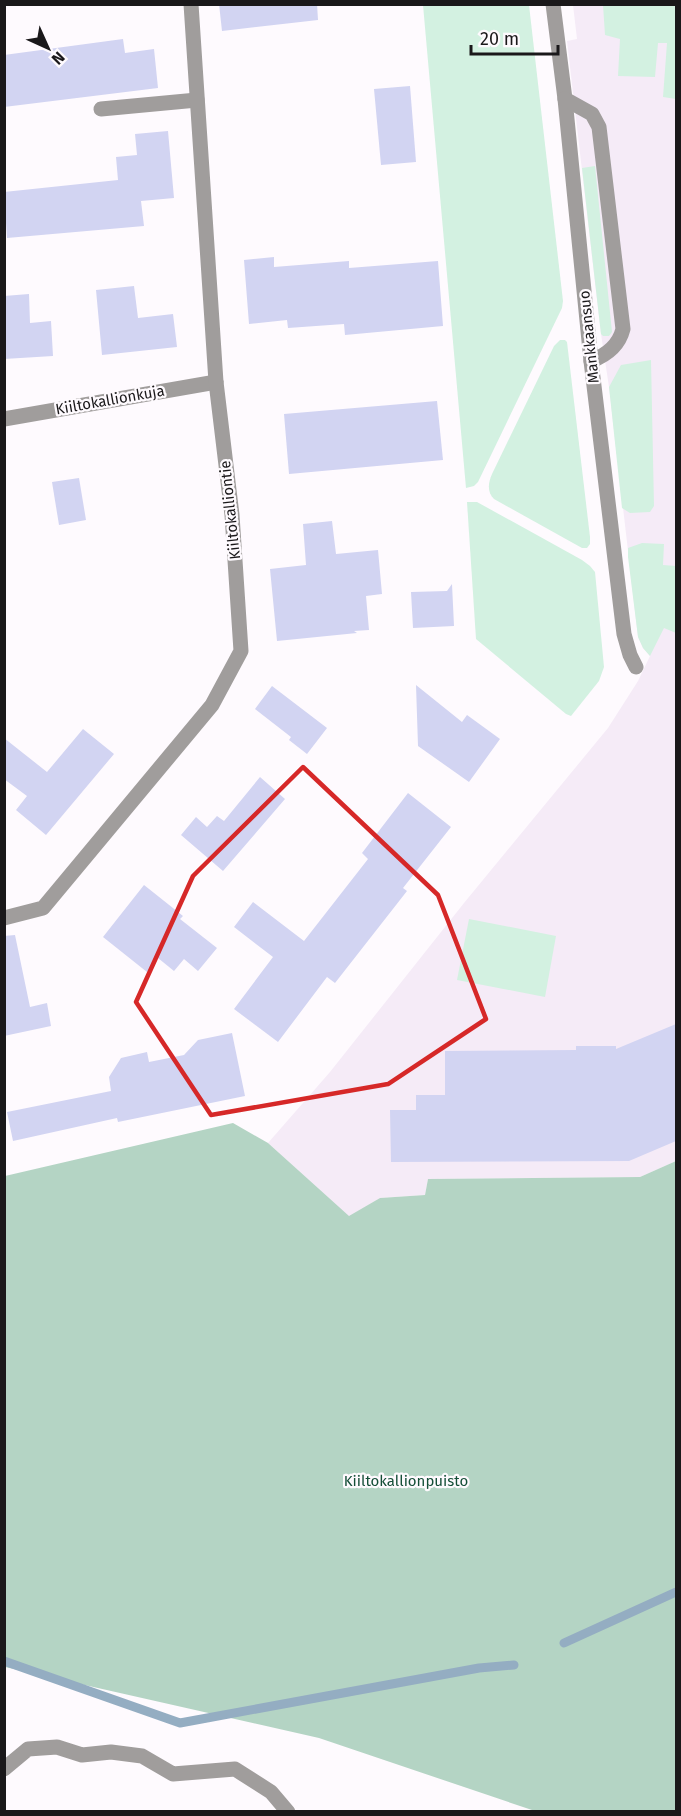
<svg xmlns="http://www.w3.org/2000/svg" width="681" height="1816" viewBox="0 0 681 1816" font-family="'Fira Sans',sans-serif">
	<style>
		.built { fill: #f5ebf7 }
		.green { fill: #d3f1e1 }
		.forest { fill: #b4d4c4 }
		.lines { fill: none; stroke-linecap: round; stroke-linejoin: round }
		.stream { stroke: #94adc2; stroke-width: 9 }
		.building { fill: #d2d4f2 }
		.minor { stroke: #a09d9c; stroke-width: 15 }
		.marked { fill: none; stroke: #d62828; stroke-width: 4.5; stroke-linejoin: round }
		.labels { text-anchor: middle; stroke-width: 4.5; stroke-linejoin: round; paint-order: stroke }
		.street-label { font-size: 15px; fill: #1a181a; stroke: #fefafe }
		.park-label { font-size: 15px; fill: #144e37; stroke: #fefafe }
	</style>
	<rect width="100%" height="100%" fill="#fefafe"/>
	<path class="built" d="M 573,5 L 676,5 L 676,1161 L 640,1177 L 428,1179 L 425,1195 L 380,1198 L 349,1217 L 268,1143 L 330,1072 L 464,903 L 608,728 L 638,681 L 650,656 L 643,648 L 638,637 L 609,387 L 601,334 L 567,41 L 577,39 Z"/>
	<g class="green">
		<path d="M 423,5 L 529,5 L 563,301 L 562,308 L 478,482 L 474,486 L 466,488 Z"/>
		<path d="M 603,5 L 676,5 L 676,99 L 663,97 L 667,43 L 658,43 L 655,77 L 618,76 L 620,39 L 605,35 Z"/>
		<path d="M 595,166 L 612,332 L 609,336 L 603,336 L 601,334 L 582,168 Z"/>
		<path d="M 560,340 L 565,340 L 567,342 L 590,537 L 590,544 L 587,548 L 582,548 L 494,499 C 487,492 488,483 492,474 L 554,346 Z"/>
		<path d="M 651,360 L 654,506 L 650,512 L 630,513 L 622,508 L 609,387 L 621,365 Z"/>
		<path d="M 467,502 L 477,502 L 582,560 L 590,566 L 595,572 L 604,667 L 599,681 L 571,716 L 566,714 L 476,639 Z"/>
		<path d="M 642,543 L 664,544 L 663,565 L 676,566 L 676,633 L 664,628 L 650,656 L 643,648 L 638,637 L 628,557 L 628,548 Z"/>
		<path d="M 469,919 L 556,936 L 545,997 L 457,980 Z"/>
	</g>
	<path class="forest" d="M 233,1123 L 268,1143 L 349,1216 L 380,1198 L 425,1195 L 428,1179 L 640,1177 L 676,1161 L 676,1811 L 535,1811 L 319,1738 L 5,1667 L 5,1176 Z"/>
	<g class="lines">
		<g class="stream">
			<path d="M 564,1643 L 676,1592"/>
			<path d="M 4,1661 L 180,1723 L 479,1668 L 514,1665"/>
		</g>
	</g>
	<g class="building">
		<path d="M 219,4 L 317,4 L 318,20 L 222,31 Z"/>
		<path d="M 123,39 L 125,53 L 154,49 L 158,88 L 4,107 L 4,55 Z"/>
		<path d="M 410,86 L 416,162 L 381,165 L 374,89 Z"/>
		<path d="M 168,131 L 174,198 L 141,201 L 144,226 L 7,238 L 4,192 L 118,180 L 116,157 L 137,155 L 135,134 Z"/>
		<path d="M 274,257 L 274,267 L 349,261 L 349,268 L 438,261 L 443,326 L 345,335 L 344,324 L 288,328 L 287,320 L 249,324 L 244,260 Z"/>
		<path d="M 134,286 L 138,318 L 173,314 L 177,347 L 102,355 L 96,290 Z"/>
		<path d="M 29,294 L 30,323 L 51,321 L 53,356 L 4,359 L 4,296 Z"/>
		<path d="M 437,401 L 443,460 L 289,474 L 284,414 Z"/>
		<path d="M 79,478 L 86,520 L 59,525 L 52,482 Z"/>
		<path d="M 332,521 L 336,554 L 378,550 L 382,594 L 366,596 L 369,630 L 354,631 L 357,633 L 277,641 L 270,569 L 306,565 L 303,524 Z"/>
		<path d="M 452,584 L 454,626 L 413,628 L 411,592 L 447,591 Z"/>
		<path d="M 416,685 L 462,722 L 467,715 L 500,739 L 469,782 L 418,746 Z"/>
		<path d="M 272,686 L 327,728 L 307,754 L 289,740 L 291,737 L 255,709 Z"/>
		<path d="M 83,729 L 114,754 L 46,835 L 16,810 L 27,796 L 4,779 L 4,738 L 47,772 Z"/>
		<path d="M 260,777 L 285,799 L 223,871 L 181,835 L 196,817 L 207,827 L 217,816 L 224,821 Z"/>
		<path d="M 408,793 L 451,827 L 403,888 L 407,891 L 335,983 L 327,977 L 278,1042 L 234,1009 L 273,957 L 234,927 L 253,902 L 304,941 L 368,859 L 362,853 Z"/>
		<path d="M 144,885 L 183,916 L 180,919 L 217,948 L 198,971 L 184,959 L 174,971 L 158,958 L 147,972 L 103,937 Z"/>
		<path d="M 15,935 L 30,1007 L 47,1003 L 51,1026 L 4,1036 L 4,936 Z"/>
		<path d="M 676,1024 L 676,1141 L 629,1161 L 391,1162 L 390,1110 L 416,1110 L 416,1095 L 445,1095 L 445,1051 L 576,1050 L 576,1046 L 616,1046 L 616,1049 Z"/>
		<path d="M 232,1033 L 245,1096 L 118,1122 L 117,1118 L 13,1141 L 7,1112 L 111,1091 L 109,1077 L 121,1058 L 147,1052 L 149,1062 L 184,1055 L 198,1040 Z"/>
	</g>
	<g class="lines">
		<g class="minor">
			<path d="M 553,4 L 565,99 L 591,361 L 624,634 L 630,655 L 636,667"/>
			<path d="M 565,99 L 592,114 L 599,127 L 623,329 C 619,345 607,355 591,361"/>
			<path d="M 101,109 L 197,100"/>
			<path d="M 4,419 L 216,382"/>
			<path d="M 4,918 L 43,908 L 212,705 L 241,651 L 232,515 L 216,382 L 191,4"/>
			<path d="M 4,1769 L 28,1749 L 57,1747 L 82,1755 L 111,1752 L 142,1756 L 173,1774 L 235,1769 L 271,1792 L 288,1812"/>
		</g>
	</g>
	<path class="marked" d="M 303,767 L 438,895 L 486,1019 L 388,1084 L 211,1115 L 136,1002 L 193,876 Z"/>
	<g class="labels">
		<g class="street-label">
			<text transform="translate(589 337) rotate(-96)" y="5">Mankkaansuo</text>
			<text transform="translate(110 400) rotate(-10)" y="5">Kiiltokallionkuja</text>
			<text transform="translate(230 510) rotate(-96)" y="5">Kiiltokalliontie</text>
		</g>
		<g class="park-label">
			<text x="406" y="1486">Kiiltokallionpuisto</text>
		</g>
	</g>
	<rect width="681" height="1816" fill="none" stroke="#1a181a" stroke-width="12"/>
	<g transform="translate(48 48) rotate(135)" stroke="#fefafe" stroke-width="4.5" paint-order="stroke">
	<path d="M0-4.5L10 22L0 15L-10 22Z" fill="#1a181a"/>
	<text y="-9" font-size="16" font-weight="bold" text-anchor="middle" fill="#1a181a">N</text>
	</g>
	<path d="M471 45v9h87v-9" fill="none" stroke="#1a181a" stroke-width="3"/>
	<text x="480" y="45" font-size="18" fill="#1a181a" stroke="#fefafe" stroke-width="4.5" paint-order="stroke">20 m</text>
</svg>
